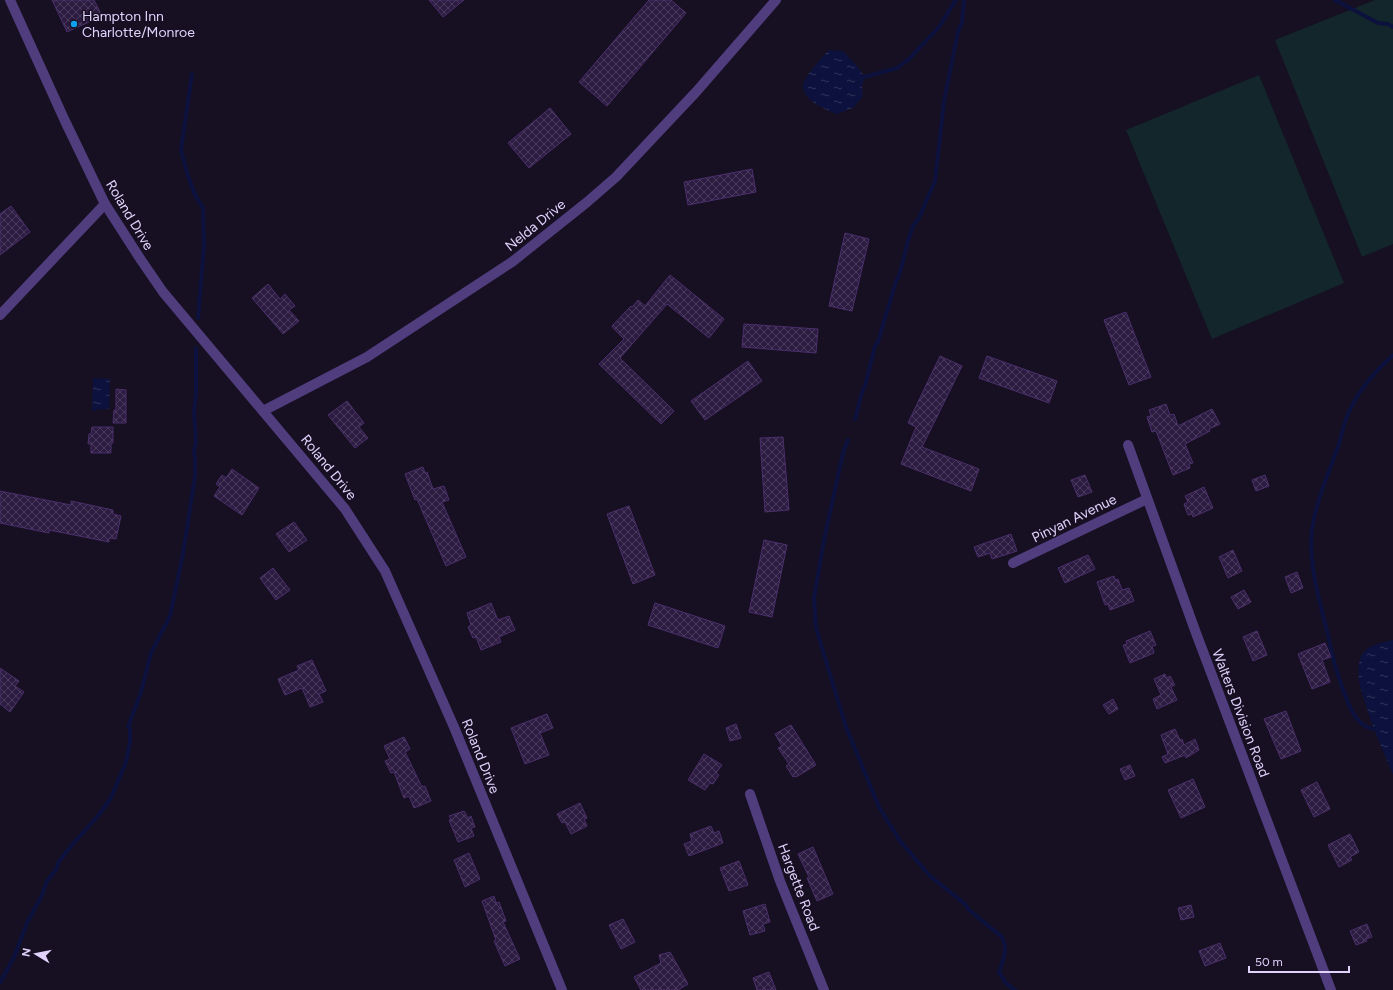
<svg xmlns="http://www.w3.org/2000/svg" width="1393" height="990" viewBox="0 0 1393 990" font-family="Figtree,sans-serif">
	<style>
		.park { fill: #12262b }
		.water { fill: url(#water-ripples) }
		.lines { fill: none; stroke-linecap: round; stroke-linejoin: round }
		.stream { stroke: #0c123d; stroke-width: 4 }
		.building { fill: url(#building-cross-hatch); stroke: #4b2f6c }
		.minor { stroke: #4f3d7e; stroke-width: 10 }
		.poi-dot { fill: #0e9fed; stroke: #170f22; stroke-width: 1.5 }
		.labels { text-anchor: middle; stroke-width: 3; stroke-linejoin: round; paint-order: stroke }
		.poi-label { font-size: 14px; fill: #e1d2fc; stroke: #170f22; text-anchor: start }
		.street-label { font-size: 14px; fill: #e1d2fc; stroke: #170f22 }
	</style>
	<defs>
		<pattern id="water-ripples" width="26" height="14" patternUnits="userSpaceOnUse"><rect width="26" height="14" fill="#0c123d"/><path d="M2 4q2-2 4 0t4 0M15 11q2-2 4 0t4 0" fill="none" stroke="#2f345a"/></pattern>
		<pattern id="building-cross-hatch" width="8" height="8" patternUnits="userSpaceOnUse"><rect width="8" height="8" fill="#2d1c41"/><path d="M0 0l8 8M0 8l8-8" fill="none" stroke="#4b3c5d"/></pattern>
	</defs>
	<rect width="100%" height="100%" fill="#170f22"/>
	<g class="park">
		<path d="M 1375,0 L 1393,0 L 1393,244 L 1362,257 L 1275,40 Z"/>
		<path d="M 1259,75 L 1344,283 L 1212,339 L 1126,130 Z"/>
	</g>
	<g class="water">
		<path d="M 829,50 L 843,51 L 857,66 L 865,77 L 862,86 L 863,96 L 853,108 L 837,114 C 826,110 802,100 803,85 C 804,77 823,56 829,50 Z"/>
		<path d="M 93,378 L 110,379 L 109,409 L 97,409 L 96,411 L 92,411 Z"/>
		<path d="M 1393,640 L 1393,775 C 1382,748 1368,717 1361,689 C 1358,679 1356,659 1365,651 C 1372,644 1384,642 1393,640 Z"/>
	</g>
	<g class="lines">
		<g class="stream">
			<path d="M 1335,0 L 1378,23 L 1388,24 L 1393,27"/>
			<path d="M 192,74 L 181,150 L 188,176 L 196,197 L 203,208 L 204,245 L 198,318"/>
			<path d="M 861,78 L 897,68 L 909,59 L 939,27 L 956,0"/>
			<path d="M 855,419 C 859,409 859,395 865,386 L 875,346 L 878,342 L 896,281 L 899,276 L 908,241 L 913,226 L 919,218 L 935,181 L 944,101 L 958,32 L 962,22 L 964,0"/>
			<path d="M 848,440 L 843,453 L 824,540 L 814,598 L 816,628 L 846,727 L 879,807 L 900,841 L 930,876 L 965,904 L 969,910 L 1001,936 C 1009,948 1003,960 999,972 L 1006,983 L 1015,990"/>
			<path d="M 1379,730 C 1375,729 1371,729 1367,727 C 1351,719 1345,694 1339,678 C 1334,664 1331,649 1328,635 C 1320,602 1308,564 1312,530 C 1316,501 1329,472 1339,444 C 1341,439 1341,434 1343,429 C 1350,400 1371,375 1393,355"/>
			<path d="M 0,983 L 14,957 L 27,923 L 42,895 L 47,881 L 57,868 L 58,863 L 71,846 L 98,816 L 111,798 L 126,762 L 130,742 L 130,728 L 128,727 L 141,692 L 151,653 L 170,616 L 183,554 L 195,476 L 195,457 L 194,451 L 196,442 L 194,412 L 196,393 L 196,348"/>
		</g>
	</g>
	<g class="building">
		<path d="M 52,0 L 94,0 L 102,16 L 67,32 Z"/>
		<path d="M 429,0 L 464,0 L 443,17 Z"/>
		<path d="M 649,0 L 671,0 L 686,13 L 607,106 L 579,82 Z"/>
		<path d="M 550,108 L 571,134 L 529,168 L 508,143 Z"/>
		<path d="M 752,169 L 756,192 L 688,205 L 684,182 Z"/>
		<path d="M 11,206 L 30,232 L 0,255 L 0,214 Z"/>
		<path d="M 845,233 L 869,239 L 852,311 L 829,306 Z"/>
		<path d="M 670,275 L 724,319 L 709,338 L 667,304 L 620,358 L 674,411 L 661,424 L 599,364 L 624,339 L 613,328 L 613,327 L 612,326 L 631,306 L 632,307 L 638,300 L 645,306 Z"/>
		<path d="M 268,284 L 280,299 L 285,294 L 295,306 L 289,310 L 299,321 L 283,334 L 252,298 Z"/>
		<path d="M 1126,312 L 1151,377 L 1129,385 L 1104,320 Z"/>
		<path d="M 744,324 L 818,329 L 816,353 L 742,347 Z"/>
		<path d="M 940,356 L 962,366 L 922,447 L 979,469 L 971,491 L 901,464 L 916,427 L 908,423 Z"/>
		<path d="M 987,356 L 1057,381 L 1049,403 L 979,378 Z"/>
		<path d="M 748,361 L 762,381 L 705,420 L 691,401 Z"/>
		<path d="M 116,389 L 126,390 L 126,423 L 113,423 L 114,410 L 116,410 Z"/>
		<path d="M 347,401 L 364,423 L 359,427 L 368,438 L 355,448 L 328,415 Z"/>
		<path d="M 1166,404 L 1170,415 L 1174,414 L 1178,426 L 1212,409 L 1220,424 L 1209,429 L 1210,431 L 1185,444 L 1193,463 L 1189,464 L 1190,468 L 1173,475 L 1156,431 L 1152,432 L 1147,417 L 1151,416 L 1149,410 Z"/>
		<path d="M 92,427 L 113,427 L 113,443 L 111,443 L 111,453 L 91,453 L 91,444 L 88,444 L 89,434 L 91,434 Z"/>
		<path d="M 783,437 L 789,510 L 765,512 L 760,438 Z"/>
		<path d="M 423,467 L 425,473 L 427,472 L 433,489 L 444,486 L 449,500 L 442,502 L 466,557 L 446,566 L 417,499 L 415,500 L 405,474 Z"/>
		<path d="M 232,469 L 259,488 L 242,515 L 214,496 L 220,487 L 216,484 L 222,475 L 226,478 Z"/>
		<path d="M 1085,475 L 1092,492 L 1078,497 L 1071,480 Z"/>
		<path d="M 1265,475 L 1269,486 L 1256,491 L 1252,480 Z"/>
		<path d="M 1204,487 L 1213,508 L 1193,517 L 1192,514 L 1188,515 L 1184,504 L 1188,502 L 1185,496 Z"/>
		<path d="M 0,491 L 71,505 L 71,501 L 113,510 L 113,514 L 121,516 L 116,539 L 109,538 L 109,542 L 49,530 L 49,533 L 0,523 Z"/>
		<path d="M 629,506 L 655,575 L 633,584 L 607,514 Z"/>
		<path d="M 294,522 L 307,540 L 289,552 L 276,534 Z"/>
		<path d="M 1011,534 L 1017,551 L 992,559 L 990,553 L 978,557 L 974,547 Z"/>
		<path d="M 764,540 L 787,545 L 772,617 L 749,612 Z"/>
		<path d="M 1233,550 L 1242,571 L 1228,578 L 1219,557 Z"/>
		<path d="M 1088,555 L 1095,569 L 1065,583 L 1058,568 Z"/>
		<path d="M 273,568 L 290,590 L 276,600 L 260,578 Z"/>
		<path d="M 1297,572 L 1303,588 L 1291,593 L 1285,577 Z"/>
		<path d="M 1114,576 L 1115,580 L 1118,579 L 1122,590 L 1129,588 L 1134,601 L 1110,610 L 1108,604 L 1105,605 L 1097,582 Z"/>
		<path d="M 1244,590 L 1251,602 L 1238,609 L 1231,597 Z"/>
		<path d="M 491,603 L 498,620 L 509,616 L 515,630 L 499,637 L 501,642 L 481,650 L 476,637 L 473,638 L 468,627 L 471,625 L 467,613 Z"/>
		<path d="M 655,603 L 725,626 L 718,648 L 648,625 Z"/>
		<path d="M 1150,631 L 1156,645 L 1152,646 L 1154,653 L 1130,663 L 1123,645 L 1127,644 L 1126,641 Z"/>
		<path d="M 1257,631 L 1267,655 L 1253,661 L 1243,637 Z"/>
		<path d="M 1325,643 L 1331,657 L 1322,660 L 1330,682 L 1312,689 L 1298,654 Z"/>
		<path d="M 312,660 L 326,691 L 319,694 L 323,702 L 310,707 L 302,688 L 285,695 L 278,679 L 299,670 L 297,666 Z"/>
		<path d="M 0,668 L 19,681 L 15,686 L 24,692 L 10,712 L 0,704 Z"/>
		<path d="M 1165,674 L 1166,678 L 1170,676 L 1175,685 L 1171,687 L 1177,700 L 1157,709 L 1153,699 L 1161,695 L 1154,679 Z"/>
		<path d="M 1113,699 L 1118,709 L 1109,714 L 1103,705 Z"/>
		<path d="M 1286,711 L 1301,751 L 1281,759 L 1264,719 Z"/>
		<path d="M 547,714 L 553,728 L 540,733 L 549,755 L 525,764 L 511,728 Z"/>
		<path d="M 736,724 L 741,738 L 730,741 L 726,728 Z"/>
		<path d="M 791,725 L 816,765 L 796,777 L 795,776 L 793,777 L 786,766 L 789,764 L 778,748 L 782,746 L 775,734 Z"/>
		<path d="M 1175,729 L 1180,740 L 1182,739 L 1184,745 L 1195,739 L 1199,750 L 1186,758 L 1185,755 L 1165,763 L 1162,757 L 1168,754 L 1161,735 Z"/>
		<path d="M 404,737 L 410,749 L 405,752 L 422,787 L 425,786 L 431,801 L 414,808 L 409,796 L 404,798 L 394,772 L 391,773 L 385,761 L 390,759 L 384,746 Z"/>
		<path d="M 704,754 L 722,765 L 716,773 L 719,775 L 713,784 L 710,783 L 705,790 L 688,780 Z"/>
		<path d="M 1130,765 L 1135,776 L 1125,780 L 1120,769 Z"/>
		<path d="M 1193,779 L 1205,807 L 1181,818 L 1168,790 Z"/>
		<path d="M 1317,782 L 1330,809 L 1314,817 L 1301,790 Z"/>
		<path d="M 580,803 L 587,818 L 584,819 L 587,826 L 571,834 L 565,822 L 562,823 L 557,814 Z"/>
		<path d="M 464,811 L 468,818 L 471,816 L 475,827 L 471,828 L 474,836 L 458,842 L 449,820 L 451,819 L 449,816 Z"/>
		<path d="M 711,826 L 714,833 L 719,831 L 723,843 L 689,856 L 684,844 L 692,841 L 690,834 Z"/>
		<path d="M 1350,834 L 1359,852 L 1350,857 L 1352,860 L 1339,867 L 1328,845 Z"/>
		<path d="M 813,847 L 833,894 L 817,901 L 807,878 L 809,877 L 798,854 Z"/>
		<path d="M 469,853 L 480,879 L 465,887 L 454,860 Z"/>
		<path d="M 739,861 L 748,885 L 729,891 L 720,868 Z"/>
		<path d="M 494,896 L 496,903 L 499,902 L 506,921 L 503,922 L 520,959 L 505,966 L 494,941 L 496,940 L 482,901 Z"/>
		<path d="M 765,904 L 770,922 L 763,924 L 765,931 L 750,935 L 743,911 Z"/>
		<path d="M 1191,905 L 1194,917 L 1181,920 L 1178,908 Z"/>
		<path d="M 623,919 L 635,942 L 621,949 L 609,925 Z"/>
		<path d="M 1367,924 L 1372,937 L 1366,939 L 1367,941 L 1356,945 L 1350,931 Z"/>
		<path d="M 1220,943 L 1226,958 L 1205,966 L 1199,951 Z"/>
		<path d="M 670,952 L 688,984 L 678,990 L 641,990 L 634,977 L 661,963 L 659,955 Z"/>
		<path d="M 769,972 L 776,990 L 757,990 L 753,978 Z"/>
	</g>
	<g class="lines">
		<g class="minor">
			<path d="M 10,0 L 65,121 L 105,204 L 141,260 L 163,292 L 345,509 L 385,571 L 454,727 L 562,990"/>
			<path d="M 0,315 L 105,204"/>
			<path d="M 263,411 L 367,357 L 512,262 L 586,203 L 616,177 L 696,92 L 776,0"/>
			<path d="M 1128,445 L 1196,633 L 1331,990"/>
			<path d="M 1013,563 L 1147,499"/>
			<path d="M 750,794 L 780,881 L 824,990"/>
		</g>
	</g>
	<circle class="poi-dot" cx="74" cy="24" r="4"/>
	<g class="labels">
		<g class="poi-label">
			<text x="82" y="21">Hampton Inn<tspan x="82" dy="16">Charlotte/Monroe</tspan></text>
		</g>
		<g class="street-label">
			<text transform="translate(130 215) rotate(59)" y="5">Roland Drive</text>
			<text transform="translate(535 225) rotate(-39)" y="5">Nelda Drive</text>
			<text transform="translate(329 467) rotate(51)" y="5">Roland Drive</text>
			<text transform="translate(1074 518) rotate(-26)" y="5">Pinyan Avenue</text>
			<text transform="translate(1241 713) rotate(69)" y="5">Walters Division Road</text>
			<text transform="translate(481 756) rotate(68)" y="5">Roland Drive</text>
			<text transform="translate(799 887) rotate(69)" y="5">Hargette Road</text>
		</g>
	</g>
	<g transform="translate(36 954) rotate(280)" stroke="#170f22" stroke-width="3" paint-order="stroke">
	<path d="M0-3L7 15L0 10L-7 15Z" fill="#e1d2fc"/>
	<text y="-6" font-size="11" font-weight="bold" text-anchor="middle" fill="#e1d2fc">N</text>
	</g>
	<path d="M1249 966v6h100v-6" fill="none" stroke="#e1d2fc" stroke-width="2"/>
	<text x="1255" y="966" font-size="12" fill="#e1d2fc" stroke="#170f22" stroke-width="3" paint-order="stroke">50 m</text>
</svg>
